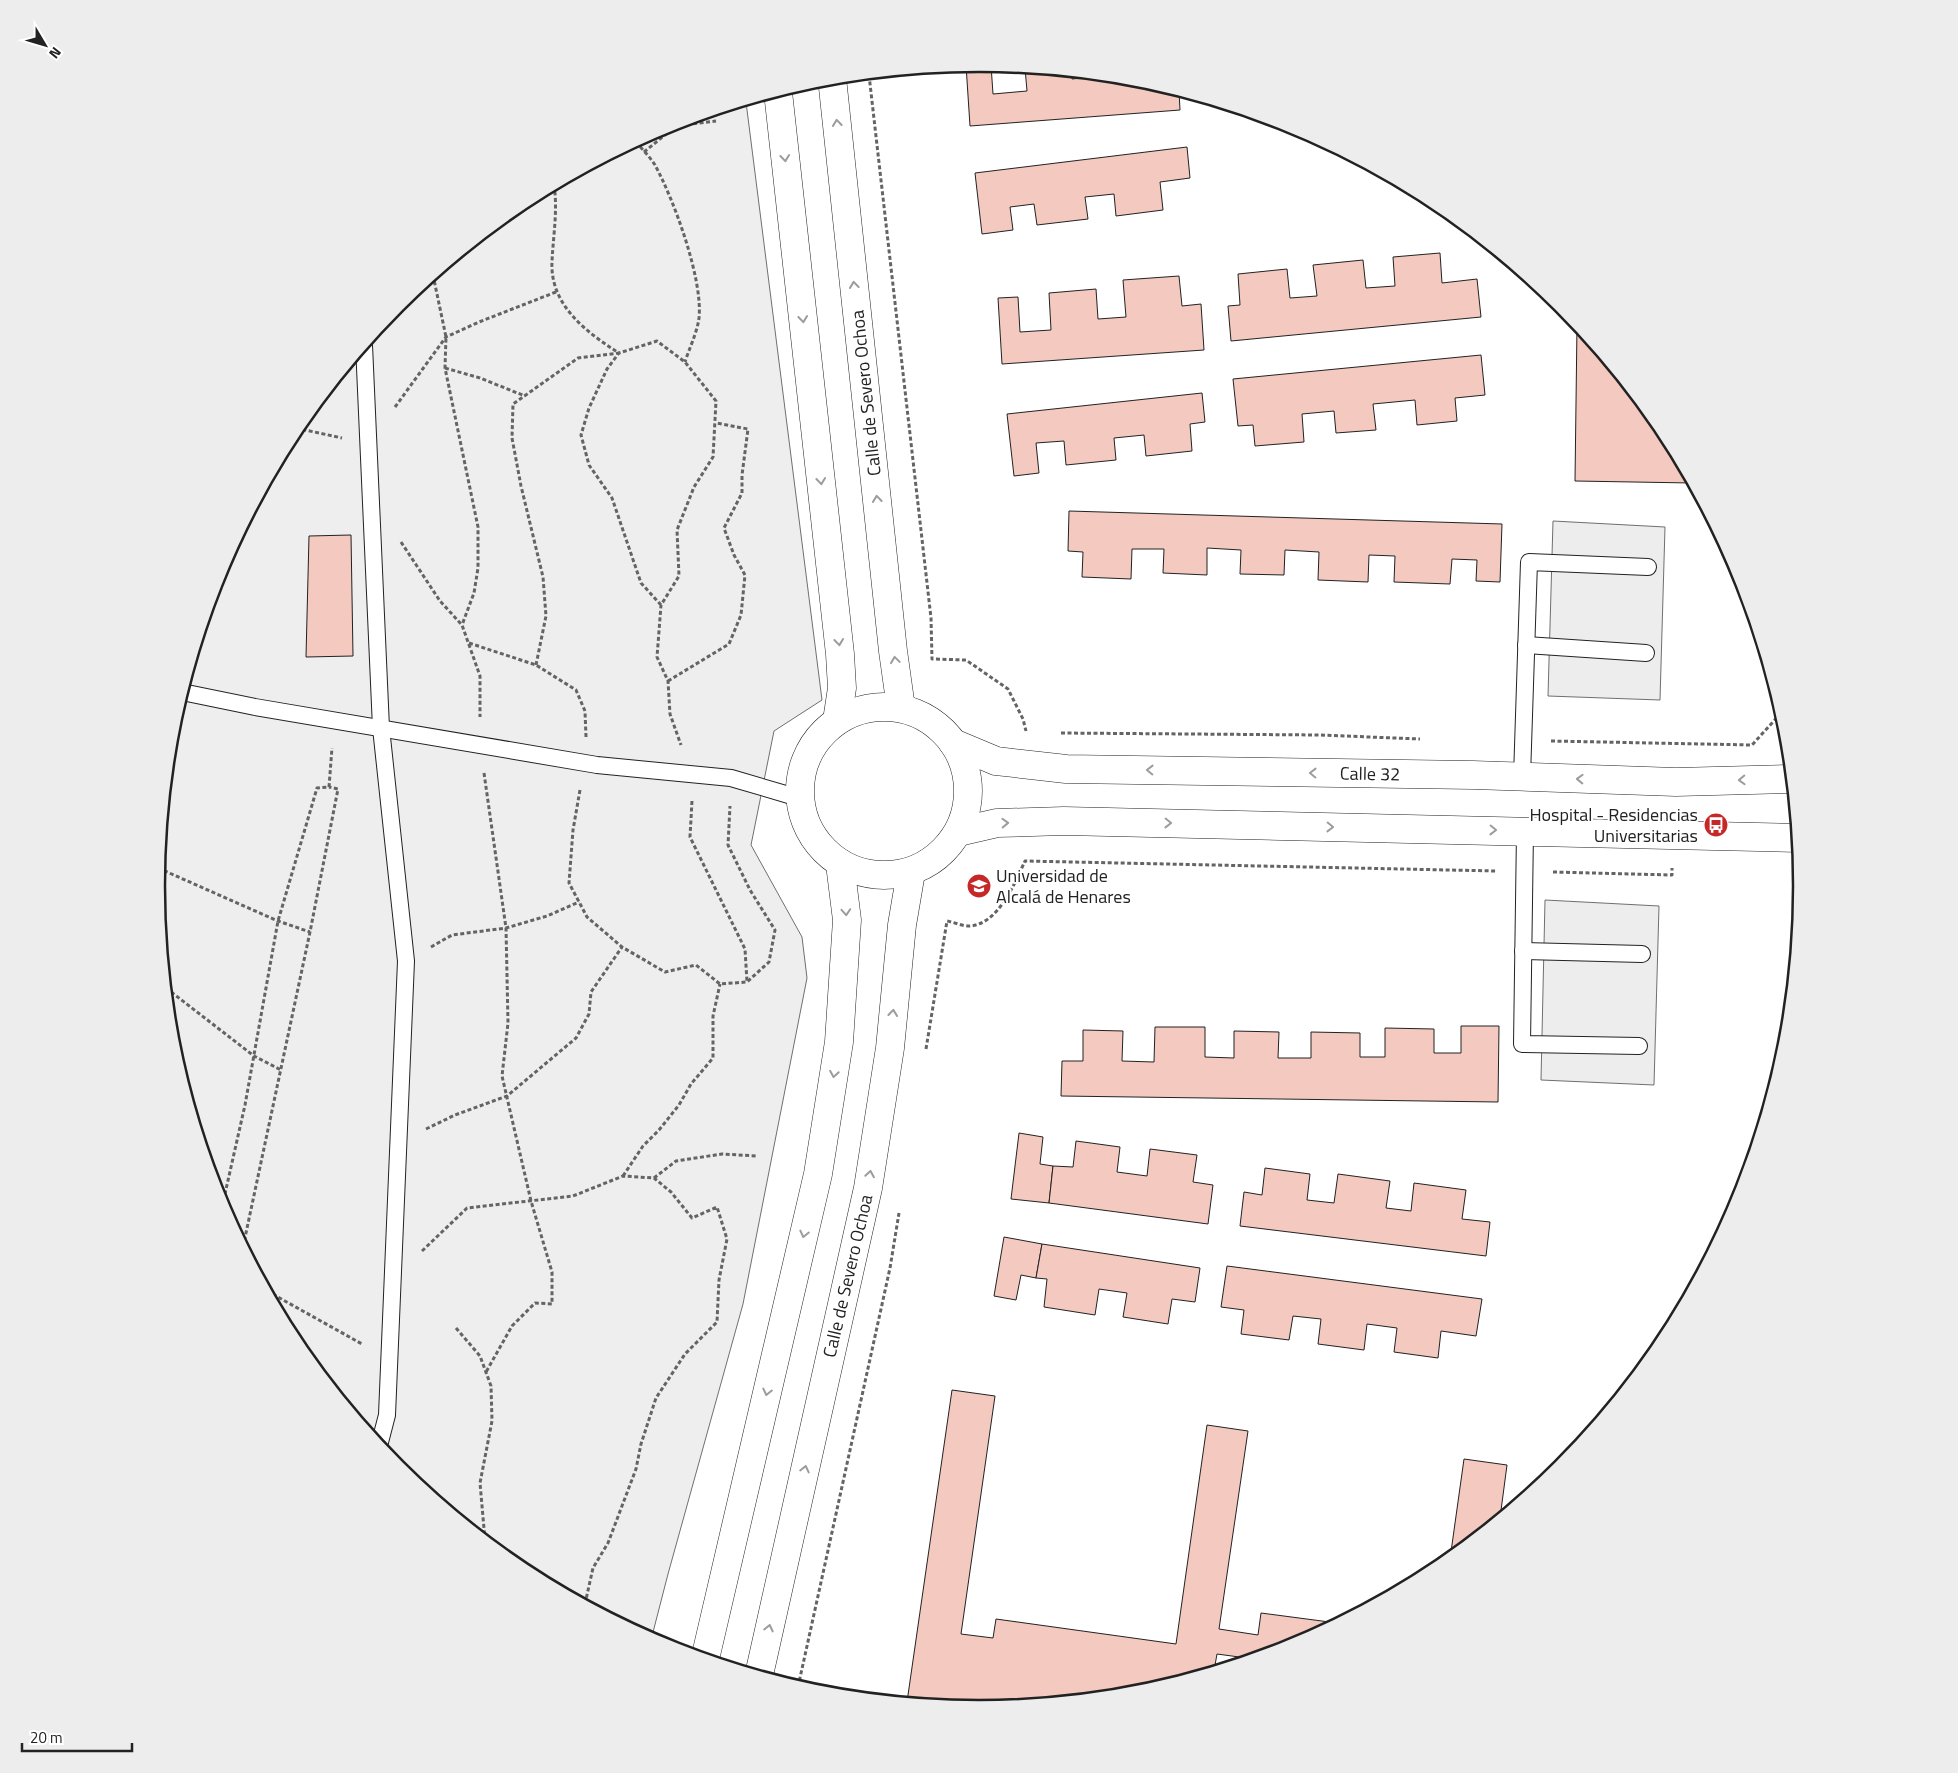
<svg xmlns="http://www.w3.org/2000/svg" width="1958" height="1773" viewBox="0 0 1958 1773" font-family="'Titillium Web',sans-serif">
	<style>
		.green { fill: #eee; stroke: #6f6f6f }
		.parking { fill: #ededed; stroke: #6f6f6f }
		.building { fill: #f3c9c0; stroke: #222 }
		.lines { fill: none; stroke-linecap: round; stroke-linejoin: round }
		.lane-casing { stroke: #222; stroke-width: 18 }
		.street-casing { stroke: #222; stroke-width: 29 }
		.path { stroke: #646464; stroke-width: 3; stroke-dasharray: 4 2.5; stroke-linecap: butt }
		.lane { stroke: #fff; stroke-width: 16 }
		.street { stroke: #fff; stroke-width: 28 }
		.oneway { stroke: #9c9c9c }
		.labels { text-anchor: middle; stroke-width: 4; stroke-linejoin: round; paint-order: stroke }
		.street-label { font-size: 18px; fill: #222; stroke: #fff }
		.poi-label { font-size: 18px; fill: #222; stroke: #fff; text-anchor: end }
		.rim { fill: none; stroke: #222; stroke-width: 2.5 }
	</style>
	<rect width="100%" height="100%" fill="#fff"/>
	<path class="green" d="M 746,102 L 822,700 L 774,731 L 751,845 L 802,937 L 807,978 L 743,1304 L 668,1574 L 651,1640 L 522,1570 L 397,1468 L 295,1343 L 219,1201 L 172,1047 L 156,886 L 172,726 L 219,571 L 295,429 L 397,305 L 522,202 L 664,126 Z"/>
	<g class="parking">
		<path d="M 1553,521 L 1665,527 L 1660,700 L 1548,696 Z"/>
		<path d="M 1545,900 L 1659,906 L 1654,1085 L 1541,1080 Z"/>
	</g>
	<g class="building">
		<path d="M 979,64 L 991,65 L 993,94 L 1027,91 L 1025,68 L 1071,73 L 1072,79 L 1100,76 L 1140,80 L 1179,91 L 1180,110 L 970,126 L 966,65 Z"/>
		<path d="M 1187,147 L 1190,178 L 1160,182 L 1163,210 L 1116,216 L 1114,194 L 1085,197 L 1088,219 L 1037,225 L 1034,204 L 1010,207 L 1013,230 L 982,234 L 975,173 Z"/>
		<path d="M 1440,253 L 1442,283 L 1477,279 L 1481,317 L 1231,341 L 1228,306 L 1240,305 L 1238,274 L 1287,269 L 1290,298 L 1317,296 L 1313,265 L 1363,260 L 1366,288 L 1395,286 L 1393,257 Z"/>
		<path d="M 1179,276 L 1182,306 L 1201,304 L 1204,350 L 1002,364 L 998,298 L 1018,297 L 1020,332 L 1051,330 L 1049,293 L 1096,289 L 1098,319 L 1126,317 L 1123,280 Z"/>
		<path d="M 1577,325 L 1663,430 L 1692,483 L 1575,481 Z"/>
		<path d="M 1481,355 L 1485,395 L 1455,398 L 1457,421 L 1417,425 L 1415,400 L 1373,404 L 1376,430 L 1336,433 L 1334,411 L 1302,414 L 1304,442 L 1255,446 L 1253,425 L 1238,426 L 1233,379 Z"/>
		<path d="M 1202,393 L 1205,422 L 1190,424 L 1192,451 L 1146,456 L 1144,435 L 1114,438 L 1116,460 L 1066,465 L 1064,441 L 1036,443 L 1039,473 L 1014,476 L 1007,414 Z"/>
		<path d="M 1069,511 L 1502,524 L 1500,582 L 1476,581 L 1477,560 L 1452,559 L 1450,584 L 1394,582 L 1395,556 L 1369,555 L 1368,582 L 1318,580 L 1319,552 L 1285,550 L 1284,575 L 1240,574 L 1241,550 L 1207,548 L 1207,575 L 1163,573 L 1164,549 L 1132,549 L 1131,579 L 1082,577 L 1083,552 L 1068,551 Z"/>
		<path d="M 351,535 L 353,656 L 306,657 L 309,536 Z"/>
		<path d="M 1461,1026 L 1499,1026 L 1498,1102 L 1061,1096 L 1062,1061 L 1083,1061 L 1083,1030 L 1123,1031 L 1122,1061 L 1154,1062 L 1155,1027 L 1205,1027 L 1205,1057 L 1234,1058 L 1234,1031 L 1279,1032 L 1278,1058 L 1311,1058 L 1311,1032 L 1360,1033 L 1360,1057 L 1385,1057 L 1385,1028 L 1434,1029 L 1434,1053 L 1461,1053 Z"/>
		<path d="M 1019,1133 L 1043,1137 L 1040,1164 L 1053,1166 L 1049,1203 L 1011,1199 Z"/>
		<path d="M 1076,1141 L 1120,1147 L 1117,1172 L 1147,1176 L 1150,1149 L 1197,1155 L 1193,1182 L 1213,1185 L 1208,1224 L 1049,1203 L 1053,1166 L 1073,1167 Z"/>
		<path d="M 1265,1168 L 1310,1174 L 1307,1200 L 1334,1203 L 1338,1174 L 1390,1181 L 1386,1208 L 1411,1211 L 1414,1183 L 1466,1190 L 1462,1219 L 1490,1222 L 1486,1256 L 1240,1226 L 1244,1192 L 1262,1195 Z"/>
		<path d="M 1004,1237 L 1042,1244 L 1036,1278 L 1021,1275 L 1016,1300 L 994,1296 Z"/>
		<path d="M 1042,1244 L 1200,1268 L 1195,1302 L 1172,1299 L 1168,1324 L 1123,1317 L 1127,1293 L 1099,1289 L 1095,1315 L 1044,1307 L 1047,1279 L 1036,1278 Z"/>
		<path d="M 1227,1266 L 1482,1299 L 1476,1336 L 1441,1331 L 1438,1358 L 1394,1352 L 1397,1328 L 1367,1324 L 1364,1350 L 1318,1344 L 1321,1319 L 1293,1316 L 1289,1340 L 1241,1334 L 1244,1310 L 1221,1307 Z"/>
		<path d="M 952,1390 L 995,1396 L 961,1634 L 993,1638 L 996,1619 L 1176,1644 L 1207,1425 L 1248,1431 L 1219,1629 L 1258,1635 L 1261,1613 L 1337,1623 L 1294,1647 L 1254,1659 L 1217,1654 L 1214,1671 L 1139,1693 L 979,1709 L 907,1702 Z"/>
		<path d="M 1464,1459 L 1507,1465 L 1500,1518 L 1450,1559 Z"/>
	</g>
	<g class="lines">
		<defs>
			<g id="lane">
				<path d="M 364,345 L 381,728 L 406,961 L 387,1415 L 379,1446"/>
				<path d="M 1526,645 L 1646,653"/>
				<path d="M 182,692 L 255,707 L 597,765 L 731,778 L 799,798"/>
				<path d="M 1522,777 L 1529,562 L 1648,567"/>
				<path d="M 1525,831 L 1522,1044 L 1639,1046"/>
				<path d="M 1523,951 L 1642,954"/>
			</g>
			<g id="street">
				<path d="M 832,78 L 893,651 L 901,708"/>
				<path d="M 778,92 L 840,654 L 842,688 L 837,721"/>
				<circle cx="884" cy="791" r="84"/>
				<path d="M 953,743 L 996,761 L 1066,769 L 1473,775 L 1676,782 L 1791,779"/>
				<path d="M 958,832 L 997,823 L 1064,821 L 1797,838"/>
				<path d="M 705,1659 L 818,1174 L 839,1042 L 847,920 L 840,864"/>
				<path d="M 759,1675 L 868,1188 L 890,1048 L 902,925 L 911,872"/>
			</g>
		</defs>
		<use href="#lane" class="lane-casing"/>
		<use href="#street" class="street-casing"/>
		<g class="path">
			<path d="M 869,75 L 931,618 L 932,659 L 966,660 L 1008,689 L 1023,719 L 1026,731"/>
			<path d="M 636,142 C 642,149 650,157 655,165 C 674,200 703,279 699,318 C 697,333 689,349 685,362"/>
			<path d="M 644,152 L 676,126 L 716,121"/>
			<path d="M 554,185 C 558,210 553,237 552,262 C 550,305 586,332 619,353"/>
			<path d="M 433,275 L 446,337 L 445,368 L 478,527 L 478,568 L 474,593 L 462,625"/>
			<path d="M 445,368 L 480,378 L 525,396"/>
			<path d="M 395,407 L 446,337 L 479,322 L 556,292"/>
			<path d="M 296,428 L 342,438"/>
			<path d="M 401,542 L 440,601 L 462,625 L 480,676 L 480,717"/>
			<path d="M 661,605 L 641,583 L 612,498 L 589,465 L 581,435 L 589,408 L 607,369 L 619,353 L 657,341 L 685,362 L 716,401 L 713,457 L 694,487 L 677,530 L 679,576 L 661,605 L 657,657 L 668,681 L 670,714 L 681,745"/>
			<path d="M 469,643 L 536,665 L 576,690 L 585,711 L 586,737"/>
			<path d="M 536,665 L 546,616 L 543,577 L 521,486 L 512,438 L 513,404 L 578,358 L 619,353"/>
			<path d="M 668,681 L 729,644 L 741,615 L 745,575 L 734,555 L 724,528 L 742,493 L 742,475 L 748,429 L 716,423"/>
			<path d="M 1061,733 L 1319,735 L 1420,739"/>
			<path d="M 1551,741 L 1752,745 L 1782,712"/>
			<path d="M 484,773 L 506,928 L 508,1023 L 502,1076 L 531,1201 L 552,1272 L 552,1304 L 535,1303 L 512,1326 L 486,1372"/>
			<path d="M 580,790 L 573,830 L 569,883 L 587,917 L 622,947 L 665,972 L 696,965 L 720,984 L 747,982 L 769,962 L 775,930 L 750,890 L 728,845 L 730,806"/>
			<path d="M 692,801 L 690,837 L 745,949 L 747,982"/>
			<path d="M 158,868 L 278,921 L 310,932"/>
			<path d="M 1553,872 L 1672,875 L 1672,868"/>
			<path d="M 431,947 L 452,935 L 506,928 L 547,916 L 579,902"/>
			<path d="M 166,988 L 254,1056 L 281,1070"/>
			<path d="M 926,1049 L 947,921 C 953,922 962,926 969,926 C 998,925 1015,883 1025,861 L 1496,871"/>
			<path d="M 426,1129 L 455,1115 L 507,1096 L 576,1038 L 589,1014 L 591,992 L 622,947"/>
			<path d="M 623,1176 L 643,1146 L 659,1130 L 679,1105 L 691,1084 L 713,1058 L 713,1016 L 720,984"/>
			<path d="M 654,1178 L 676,1161 L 722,1154 L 757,1156"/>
			<path d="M 222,1207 L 245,1105 L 278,921 L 317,788 L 329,787 L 332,748"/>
			<path d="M 243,1247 L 310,932 L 338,789 L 329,787"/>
			<path d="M 422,1251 L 467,1208 L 573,1196 L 623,1176 L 654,1178 L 671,1192 L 692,1218 L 717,1207 L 727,1239 L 719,1280 L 717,1322 L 685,1354 L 656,1398 L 641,1444 L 636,1469 L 608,1543 L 593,1568 L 585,1604"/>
			<path d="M 267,1291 L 362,1344"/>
			<path d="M 456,1328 L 480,1356 L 491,1386 L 492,1421 L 480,1483 L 485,1540"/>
			<path d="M 798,1687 L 890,1268 L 899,1213"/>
		</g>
		<use href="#lane" class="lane"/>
		<use href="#street" class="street"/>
	</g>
	<defs><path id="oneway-chevron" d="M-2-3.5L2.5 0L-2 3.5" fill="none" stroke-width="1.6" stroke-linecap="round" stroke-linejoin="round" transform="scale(1.25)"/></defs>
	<g class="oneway">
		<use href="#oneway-chevron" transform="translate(837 123) rotate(-96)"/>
		<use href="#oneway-chevron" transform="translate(785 158) rotate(84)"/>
		<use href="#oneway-chevron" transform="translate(854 285) rotate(-96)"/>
		<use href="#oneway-chevron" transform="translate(803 319) rotate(84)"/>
		<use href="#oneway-chevron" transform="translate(821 481) rotate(84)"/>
		<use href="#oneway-chevron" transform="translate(877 499) rotate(-96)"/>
		<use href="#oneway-chevron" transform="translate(839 642) rotate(84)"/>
		<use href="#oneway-chevron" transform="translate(895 660) rotate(-98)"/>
		<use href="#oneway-chevron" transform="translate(1150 770) rotate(-179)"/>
		<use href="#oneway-chevron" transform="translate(1313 773) rotate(-179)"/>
		<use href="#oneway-chevron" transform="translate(1580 779) rotate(-178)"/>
		<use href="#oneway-chevron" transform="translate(1742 780) rotate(178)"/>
		<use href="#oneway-chevron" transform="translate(1005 823) rotate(-2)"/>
		<use href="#oneway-chevron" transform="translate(1168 823) rotate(1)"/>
		<use href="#oneway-chevron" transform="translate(1330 827) rotate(1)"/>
		<use href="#oneway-chevron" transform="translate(1493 830) rotate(1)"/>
		<use href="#oneway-chevron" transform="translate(846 912) rotate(86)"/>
		<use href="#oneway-chevron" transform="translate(893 1013) rotate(-84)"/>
		<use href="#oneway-chevron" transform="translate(834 1074) rotate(99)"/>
		<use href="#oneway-chevron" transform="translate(870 1174) rotate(-81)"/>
		<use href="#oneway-chevron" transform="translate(804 1234) rotate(103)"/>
		<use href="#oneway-chevron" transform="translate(767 1392) rotate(103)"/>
		<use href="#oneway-chevron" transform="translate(805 1469) rotate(-77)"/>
		<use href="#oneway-chevron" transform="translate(769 1628) rotate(-77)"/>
	</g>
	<defs>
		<symbol id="bus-disc" viewBox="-11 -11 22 22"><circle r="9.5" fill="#c62828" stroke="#fff"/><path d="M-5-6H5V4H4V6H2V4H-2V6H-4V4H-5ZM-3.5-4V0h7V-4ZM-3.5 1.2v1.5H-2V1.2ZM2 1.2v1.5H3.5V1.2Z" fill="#fff"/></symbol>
		<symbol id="university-disc" viewBox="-11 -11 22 22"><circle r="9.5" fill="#c62828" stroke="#fff"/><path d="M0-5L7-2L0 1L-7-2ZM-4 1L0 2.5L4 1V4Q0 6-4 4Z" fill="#fff"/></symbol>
	</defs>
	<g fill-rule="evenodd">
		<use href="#bus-disc" x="1702" y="811" width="28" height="28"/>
		<use href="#university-disc" x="965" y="872" width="28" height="28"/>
	</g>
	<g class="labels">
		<g class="street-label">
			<text transform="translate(866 393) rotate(-96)" y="6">Calle de Severo Ochoa</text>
			<text transform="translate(1370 774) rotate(1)" y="6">Calle 32</text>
			<text transform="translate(848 1276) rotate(-77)" y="6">Calle de Severo Ochoa</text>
		</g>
		<g class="poi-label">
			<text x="1698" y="821">Hospital - Residencias<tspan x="1698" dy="21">Universitarias</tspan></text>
			<text x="996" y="882" text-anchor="start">Universidad de<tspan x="996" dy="21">Alcalá de Henares</tspan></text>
		</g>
	</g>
	<path d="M0 0H1958V1773H0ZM165 886a814 814 0 1 1 1628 0a814 814 0 1 1-1628 0Z" fill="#ededed" fill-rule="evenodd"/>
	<path class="rim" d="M165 886a814 814 0 1 1 1628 0a814 814 0 1 1-1628 0Z"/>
	<g transform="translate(45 45) rotate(128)" stroke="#ffffff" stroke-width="4" paint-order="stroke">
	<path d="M0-4L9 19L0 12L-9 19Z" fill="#222222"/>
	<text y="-8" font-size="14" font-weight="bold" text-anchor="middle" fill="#222222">N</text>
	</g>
	<path d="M22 1743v8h110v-8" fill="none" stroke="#222222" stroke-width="2.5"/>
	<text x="30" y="1743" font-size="15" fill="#222222" stroke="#ffffff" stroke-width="4" paint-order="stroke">20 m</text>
</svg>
